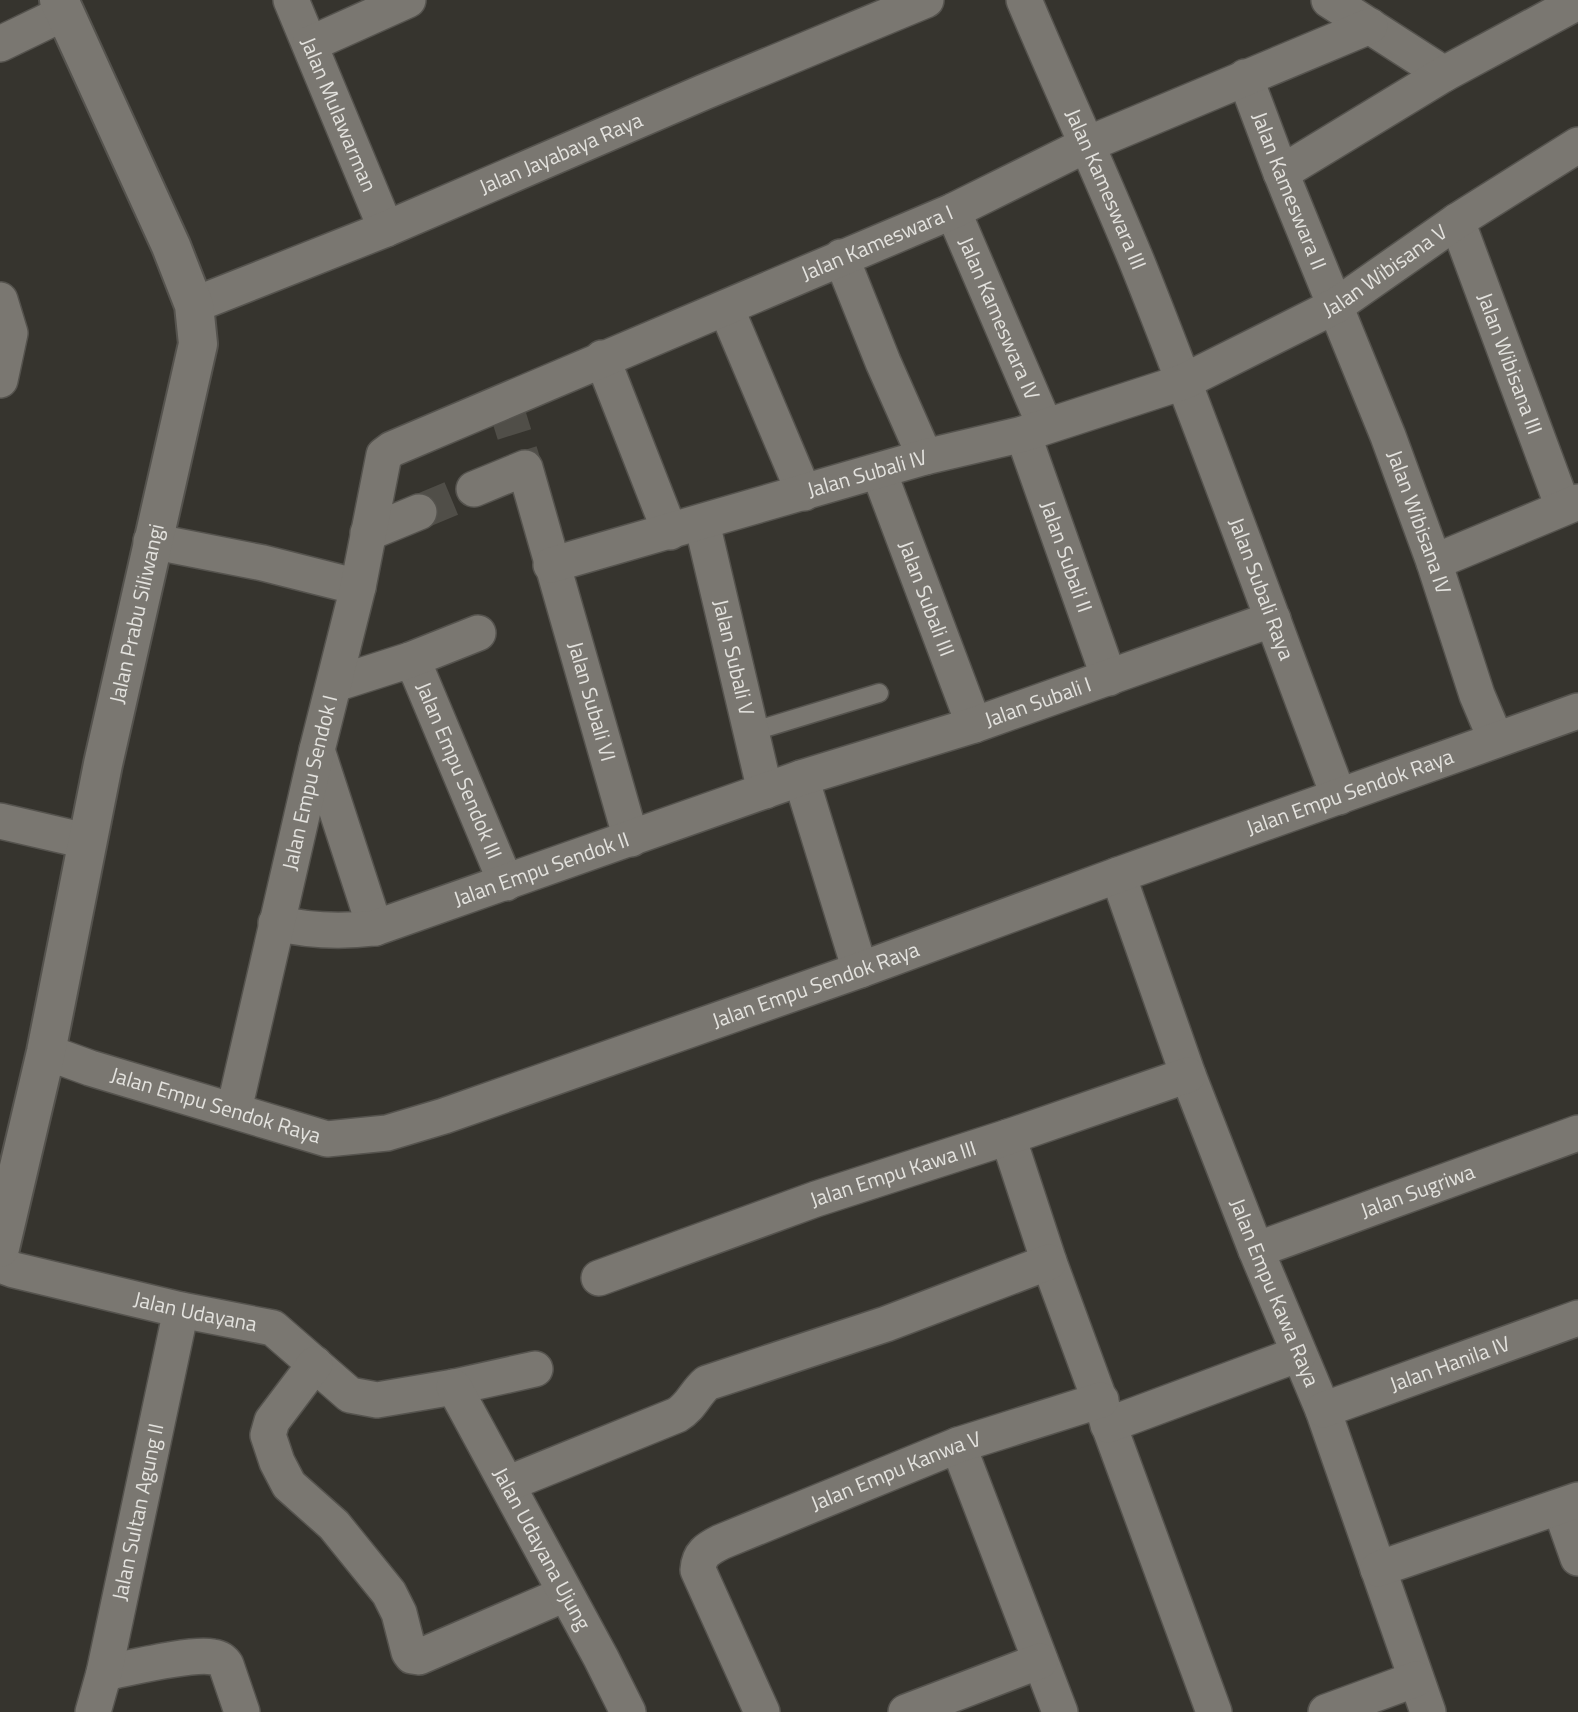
<svg xmlns="http://www.w3.org/2000/svg" width="1578" height="1712" viewBox="0 0 1578 1712" font-family="'Titillium Web',sans-serif">
	<style>
		.lines { fill: none; stroke-linecap: round; stroke-linejoin: round }
		.minor-tunnel { stroke: #504e48; stroke-width: 35; stroke-dasharray: 35 18; stroke-linecap: butt }
		.service-casing { stroke: #55534e; stroke-width: 21 }
		.minor-casing { stroke: #55534e; stroke-width: 38 }
		.tertiary-casing { stroke: #55534e; stroke-width: 42 }
		.service { stroke: #7a7771; stroke-width: 18 }
		.minor { stroke: #7a7771; stroke-width: 35 }
		.tertiary { stroke: #7a7771; stroke-width: 38 }
		.labels { text-anchor: middle; stroke-width: 5; stroke-linejoin: round; paint-order: stroke }
		.street-label { font-size: 21px; fill: #e3e2de; stroke: #2c2a24 }
	</style>
	<rect width="100%" height="100%" fill="#36342e"/>
	<g class="lines">
		<g class="minor-tunnel">
			<path d="M 504,401 L 525,468"/>
			<path d="M 419,512 L 474,489"/>
		</g>
		<defs>
			<path id="service" d="M 751,732 L 879,693"/>
			<g id="minor">
				<path id="s1" d="M 291,0 L 386,229"/>
				<path id="s2" d="M 1024,0 C 1061,88 1101,174 1137,262 C 1208,439 1271,618 1339,797"/>
				<path d="M 1329,0 L 1444,74"/>
				<path d="M 0,44 L 64,13"/>
				<path d="M 310,44 L 408,0"/>
				<path id="s3" d="M 1245,77 L 1281,173 L 1388,436 L 1434,562 L 1477,695 L 1496,740"/>
				<path d="M 1281,173 L 1444,74 L 1578,2"/>
				<path id="s4" d="M 953,211 L 1045,426"/>
				<path id="s5" d="M 1457,221 L 1563,507"/>
				<path d="M 841,257 L 883,362 L 925,457"/>
				<path d="M 0,300 L 10,333 L 0,380"/>
				<path id="s6" d="M 194,305 L 386,229 L 704,92 L 926,0"/>
				<path d="M 726,308 L 804,493"/>
				<path d="M 602,358 L 670,532"/>
				<path id="s7" d="M 1023,434 L 1109,678"/>
				<path id="s8" d="M 879,472 L 974,725"/>
				<path id="s9" d="M 474,489 L 525,468 L 631,839"/>
				<path id="s10" d="M 702,523 L 765,791"/>
				<path d="M 368,533 L 419,512"/>
				<path d="M 151,541 L 263,563 L 358,587"/>
				<path d="M 1434,562 L 1578,502"/>
				<path id="s11" d="M 551,565 L 925,457 L 1023,434 L 1183,382 L 1337,305 L 1457,221 L 1578,145"/>
				<path id="s12" d="M 410,660 L 419,675 L 506,883"/>
				<path d="M 335,684 L 410,660 L 478,633"/>
				<path d="M 317,750 L 375,928"/>
				<path d="M 801,778 L 860,970"/>
				<path d="M 0,821 L 86,841"/>
				<path id="s13" d="M 1118,875 L 1188,1075 L 1256,1250 L 1323,1410 L 1428,1712"/>
				<path id="s14" d="M 276,923 C 309,931 342,932 375,928 L 801,778 L 974,725 L 1273,619"/>
				<path id="s15" d="M 46,1052 L 90,1068 L 327,1139 L 387,1133 L 444,1116 L 860,970 L 1118,875 L 1578,711"/>
				<path id="s16" d="M 234,1110 L 317,750 L 358,587 L 384,455 L 392,449 L 953,211 L 1088,144 L 1370,26"/>
				<path d="M 1008,1137 L 1049,1262 L 1214,1712"/>
				<path id="s17" d="M 1256,1250 L 1578,1133"/>
				<path id="s18" d="M 0,1265 L 14,1270 L 181,1310 L 273,1328 L 350,1395 L 377,1400 L 454,1387 L 535,1369"/>
				<path id="s19" d="M 599,1278 L 816,1199 L 1008,1137 L 1188,1075"/>
				<path d="M 315,1364 L 272,1421 L 268,1435 L 277,1462 L 289,1485 L 334,1525 L 389,1593 L 399,1613 L 409,1652 L 412,1656 L 419,1657 L 565,1594"/>
				<path id="s20" d="M 454,1387 L 601,1658 L 628,1712"/>
				<path id="s21" d="M 1323,1410 L 1578,1318"/>
				<path d="M 1108,1425 L 1299,1354"/>
				<path d="M 958,1445 L 1060,1712"/>
				<path d="M 507,1484 L 677,1415 C 691,1407 695,1393 707,1383 L 886,1324 L 1049,1262"/>
				<path d="M 1560,1507 L 1578,1558"/>
				<path d="M 1378,1569 L 1578,1500"/>
				<path d="M 104,1673 C 131,1668 189,1653 213,1657 C 220,1658 223,1660 226,1665 L 242,1712"/>
				<path id="s22" d="M 93,1712 L 104,1673 L 181,1310"/>
				<path id="s23" d="M 762,1712 L 698,1570 C 699,1554 707,1549 721,1542 L 958,1445 L 1101,1400"/>
				<path d="M 906,1712 L 1040,1661"/>
				<path d="M 1326,1712 L 1416,1679"/>
			</g>
			<g id="tertiary">
				<path id="s24" d="M 0,1248 L 46,1052 L 103,764 L 198,344 L 194,305 L 171,246 L 59,0"/>
			</g>
		</defs>
		<use href="#service" class="service-casing"/>
		<use href="#minor" class="minor-casing"/>
		<use href="#tertiary" class="tertiary-casing"/>
		<use href="#service" class="service"/>
		<use href="#minor" class="minor"/>
		<use href="#tertiary" class="tertiary"/>
	</g>
	<g class="labels">
		<g class="street-label">
			<text dy="7" stroke="none"><textPath href="#s1" startOffset="124">Jalan Mulawarman</textPath></text>
			<text dy="7" stroke="none"><textPath href="#s6" startOffset="397">Jalan Jayabaya Raya</textPath></text>
			<text dy="7" stroke="none"><textPath href="#s2" startOffset="206">Jalan Kameswara III</textPath></text>
			<text dy="7" stroke="none"><textPath href="#s3" startOffset="122">Jalan Kameswara II</textPath></text>
			<text dy="7" stroke="none"><textPath href="#s16" startOffset="1209">Jalan Kameswara I</textPath></text>
			<text dy="7" stroke="none"><textPath href="#s11" startOffset="889">Jalan Wibisana V</textPath></text>
			<text dy="7" stroke="none"><textPath href="#s4" startOffset="117">Jalan Kameswara IV</textPath></text>
			<text dy="7" stroke="none"><textPath href="#s5" startOffset="152">Jalan Wibisana III</textPath></text>
			<text dy="7" stroke="none"><textPath href="#s11" startOffset="329">Jalan Subali IV</textPath></text>
			<text dy="7" stroke="none"><textPath href="#s3" startOffset="478">Jalan Wibisana IV</textPath></text>
			<text dy="7" stroke="none"><textPath href="#s7" startOffset="130">Jalan Subali II</textPath></text>
			<text dy="7" stroke="none"><textPath href="#s2" startOffset="635">Jalan Subali Raya</textPath></text>
			<text dy="7" stroke="none"><textPath href="#s8" startOffset="135">Jalan Subali III</textPath></text>
			<text dy="7" stroke="none"><textPath href="#s24" startOffset="649">Jalan Prabu Siliwangi</textPath></text>
			<text dy="7" stroke="none"><textPath href="#s10" startOffset="138">Jalan Subali V</textPath></text>
			<text dy="7" stroke="none"><textPath href="#s9" startOffset="298">Jalan Subali VI</textPath></text>
			<text dy="7" stroke="none"><textPath href="#s14" startOffset="800">Jalan Subali I</textPath></text>
			<text dy="7" stroke="none"><textPath href="#s12" startOffset="121">Jalan Empu Sendok III</textPath></text>
			<text dy="7" stroke="none"><textPath href="#s16" startOffset="336">Jalan Empu Sendok I</textPath></text>
			<text dy="7" stroke="none"><textPath href="#s15" startOffset="1376">Jalan Empu Sendok Raya</textPath></text>
			<text dy="7" stroke="none"><textPath href="#s14" startOffset="276">Jalan Empu Sendok II</textPath></text>
			<text dy="7" stroke="none"><textPath href="#s15" startOffset="808">Jalan Empu Sendok Raya</textPath></text>
			<text dy="7" stroke="none"><textPath href="#s15" startOffset="178">Jalan Empu Sendok Raya</textPath></text>
			<text dy="7" stroke="none"><textPath href="#s19" startOffset="312">Jalan Empu Kawa III</textPath></text>
			<text dy="7" stroke="none"><textPath href="#s17" startOffset="172">Jalan Sugriwa</textPath></text>
			<text dy="7" stroke="none"><textPath href="#s13" startOffset="446">Jalan Empu Kawa Raya</textPath></text>
			<text dy="7" stroke="none"><textPath href="#s18" startOffset="201">Jalan Udayana</textPath></text>
			<text dy="7" stroke="none"><textPath href="#s21" startOffset="135">Jalan Hanila IV</textPath></text>
			<text dy="7" stroke="none"><textPath href="#s23" startOffset="383">Jalan Empu Kanwa V</textPath></text>
			<text dy="7" stroke="none"><textPath href="#s22" startOffset="205">Jalan Sultan Agung II</textPath></text>
			<text dy="7" stroke="none"><textPath href="#s20" startOffset="184">Jalan Udayana Ujung</textPath></text>
		</g>
	</g>
</svg>
